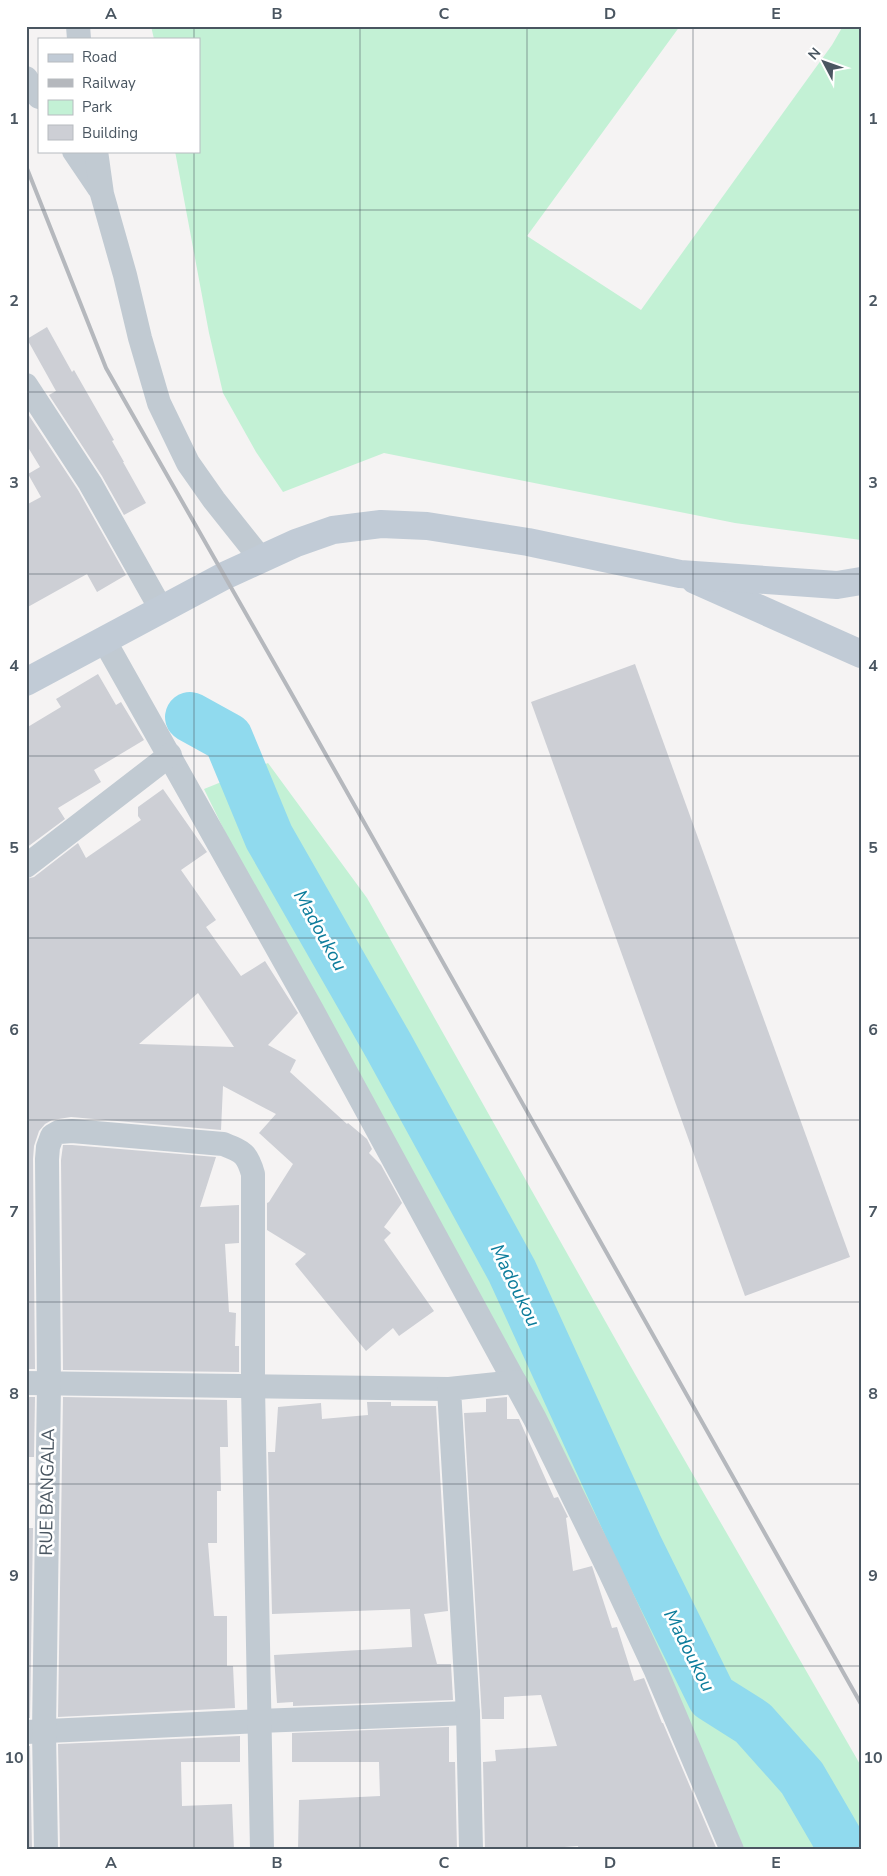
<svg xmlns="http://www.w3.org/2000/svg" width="887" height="1876" viewBox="0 0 887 1876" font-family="'Nunito Sans',sans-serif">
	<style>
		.green { fill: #c3f1d5 }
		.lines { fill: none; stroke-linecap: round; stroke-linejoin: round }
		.river { stroke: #90daee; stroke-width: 50 }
		.building { fill: #cdcfd5; fill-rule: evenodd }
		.street { stroke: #c1cad2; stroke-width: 24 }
		.secondary { stroke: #c1cbd6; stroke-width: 28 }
		.rail { stroke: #b5b8bd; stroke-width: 4 }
		.grid { fill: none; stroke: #4a5661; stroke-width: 1; stroke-opacity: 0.55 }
		.labels { text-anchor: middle; stroke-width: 5; stroke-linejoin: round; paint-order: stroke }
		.street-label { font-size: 18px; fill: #4a5661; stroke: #fff }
		.water-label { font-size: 19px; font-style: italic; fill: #0c7c9b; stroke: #fff }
		.neatline { fill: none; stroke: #4a5661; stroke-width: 2 }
		.grid-label { font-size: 16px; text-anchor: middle; font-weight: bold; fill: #4a5661 }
	</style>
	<rect width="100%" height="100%" fill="#f5f3f3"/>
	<g class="green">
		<path d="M 151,26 L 680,26 L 527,236 L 641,310 L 832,45 L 843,26 L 861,26 L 861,540 L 735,523 L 384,453 L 283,492 L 256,452 L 223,393 L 209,333 L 175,151 L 199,151 L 199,39 L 154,39 Z"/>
		<path d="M 268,763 L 367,898 L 635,1374 L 861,1766 L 861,1850 L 733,1850 L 610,1572 L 312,1010 L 204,789 Z"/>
	</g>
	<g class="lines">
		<path class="river" d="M 190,717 L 228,738 L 269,837 L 388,1045 L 512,1271 L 637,1545 L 712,1697 L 753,1723 L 802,1778 L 844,1850"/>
	</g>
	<g class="building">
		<path d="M 47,327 L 72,372 L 74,370 L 114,440 L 112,441 L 124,462 L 123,462 L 146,503 L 124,515 L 102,476 L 49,395 L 56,391 L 27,339 Z"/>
		<path d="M 26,411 L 78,490 L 126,575 L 97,592 L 87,574 L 26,608 L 26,505 L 41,497 L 28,474 L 40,467 L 26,444 Z"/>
		<path d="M 635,664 L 850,1257 L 745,1296 L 531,702 Z"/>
		<path d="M 98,674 L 116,705 L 121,702 L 144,740 L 94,770 L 101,782 L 58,808 L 65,819 L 26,848 L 26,728 L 61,707 L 56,699 Z"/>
		<path d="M 163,789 L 207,852 L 181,870 L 216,920 L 206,927 L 241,976 L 265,961 L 298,1013 L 268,1045 L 296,1060 L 290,1072 L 347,1124 L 348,1123 L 367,1139 L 372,1149 L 369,1153 L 381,1165 L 402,1203 L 384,1227 L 391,1233 L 384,1240 L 434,1311 L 399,1336 L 393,1328 L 366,1351 L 295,1264 L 306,1254 L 267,1230 L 267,1203 L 269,1202 L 293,1164 L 259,1133 L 276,1114 L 223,1086 L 221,1130 L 71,1117 L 52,1120 L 45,1124 L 39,1131 L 34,1146 L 33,1159 L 35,1369 L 26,1369 L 26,879 L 34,877 L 78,843 L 86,858 L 141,820 L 138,816 L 138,807 ZM 198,993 L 234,1047 L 139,1044 Z"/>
		<path d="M 63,1145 L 72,1145 L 216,1157 L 200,1207 L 239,1205 L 239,1243 L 225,1244 L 229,1312 L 236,1313 L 235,1346 L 239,1346 L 239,1372 L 63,1370 L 61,1160 Z"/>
		<path d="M 26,1397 L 35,1397 L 34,1457 L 26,1457 Z"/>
		<path d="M 63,1397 L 227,1400 L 228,1447 L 220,1447 L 221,1491 L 217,1491 L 217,1543 L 208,1543 L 214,1616 L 227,1616 L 227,1666 L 233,1666 L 235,1708 L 58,1717 Z"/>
		<path d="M 507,1397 L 507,1419 L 519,1419 L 554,1498 L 558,1497 L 568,1517 L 566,1518 L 573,1571 L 592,1566 L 612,1628 L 617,1627 L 634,1681 L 644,1678 L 662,1723 L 663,1723 L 717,1850 L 579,1850 L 578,1846 L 523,1850 L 485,1850 L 483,1762 L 496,1761 L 495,1750 L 557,1746 L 541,1695 L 504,1697 L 504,1719 L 482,1719 L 464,1413 L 486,1412 L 486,1399 Z"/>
		<path d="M 367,1402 L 391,1402 L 391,1406 L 436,1406 L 448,1611 L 424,1614 L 437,1664 L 451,1664 L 453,1700 L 293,1706 L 293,1702 L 277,1703 L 274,1655 L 412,1647 L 410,1609 L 272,1614 L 268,1452 L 275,1452 L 278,1407 L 321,1403 L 322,1419 L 368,1415 Z"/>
		<path d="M 26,1528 L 33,1528 L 30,1718 L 26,1718 Z"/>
		<path d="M 449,1727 L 449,1762 L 455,1762 L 457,1850 L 298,1850 L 299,1800 L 380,1796 L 379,1762 L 292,1762 L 292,1733 Z"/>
		<path d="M 240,1736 L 240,1762 L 181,1762 L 182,1806 L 232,1804 L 234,1850 L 60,1850 L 58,1744 Z"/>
		<path d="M 26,1746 L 30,1746 L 32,1850 L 26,1850 Z"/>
	</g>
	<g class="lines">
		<g class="street">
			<path d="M 78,26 L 79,39"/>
			<path d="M 26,78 L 39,97"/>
			<path d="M 74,151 L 99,188"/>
			<path d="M 96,151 L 102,194 L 125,275 L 140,338 L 159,403 L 188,463 L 214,500 L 261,559"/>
			<path d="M 26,385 L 90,483 L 161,609"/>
			<path d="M 104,640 L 312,1010 L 535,1419 L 610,1572 L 656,1671 L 732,1850"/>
			<path d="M 26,866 L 170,755"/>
			<path d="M 26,1383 L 449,1389"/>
			<path d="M 26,1732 L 259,1721 L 468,1713"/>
			<path d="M 46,1850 L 44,1731 L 49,1384 L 47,1159 L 48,1147 L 52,1136 L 59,1132 L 72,1131 L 223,1144 C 243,1152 247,1153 253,1174 L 253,1387 L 262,1850"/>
			<path d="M 471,1850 L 468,1713 L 449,1389 L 515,1382"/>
		</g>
		<g class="secondary">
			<path d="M 695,580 L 861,654"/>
			<path d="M 26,682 L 224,576 L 296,543 L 333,530 L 381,524 L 427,526 L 528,542 L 680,574 L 837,585 L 861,581"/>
		</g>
		<path class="rail" d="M 26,166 L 106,368 L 290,691 L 861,1704"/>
	</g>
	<path class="grid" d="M 194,26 L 194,39M 360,26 L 360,1850M 527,26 L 527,1850M 693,26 L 693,1850M 194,151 L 194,1850M 26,210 L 861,210M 26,392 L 861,392M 26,574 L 861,574M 26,756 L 861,756M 26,938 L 861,938M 26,1120 L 861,1120M 26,1302 L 861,1302M 26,1484 L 861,1484M 26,1666 L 861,1666"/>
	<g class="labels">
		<g class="street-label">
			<text transform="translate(47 1492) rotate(-89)" y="6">RUE BANGALA</text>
		</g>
		<g class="water-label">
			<text transform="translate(321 930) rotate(61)" y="7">Madoukou</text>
			<text transform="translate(516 1285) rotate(64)" y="7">Madoukou</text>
			<text transform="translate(690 1650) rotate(63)" y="7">Madoukou</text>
		</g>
	</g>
	<rect width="887" height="1876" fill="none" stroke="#ffffff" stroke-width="55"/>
	<rect x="38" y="38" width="162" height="115" fill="#ffffff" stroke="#b7bbc0"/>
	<rect x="48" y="54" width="25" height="8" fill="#c1cbd6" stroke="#b7bbc0"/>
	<text x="82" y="62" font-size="15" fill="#4a5661">Road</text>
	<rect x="48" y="79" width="25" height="8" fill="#b5b8bd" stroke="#b7bbc0"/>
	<text x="82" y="88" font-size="15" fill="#4a5661">Railway</text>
	<rect x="48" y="100" width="25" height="15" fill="#c3f1d5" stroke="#b7bbc0"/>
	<text x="82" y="112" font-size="15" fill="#4a5661">Park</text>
	<rect x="48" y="125" width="25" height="15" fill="#cdcfd5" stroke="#b7bbc0"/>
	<text x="82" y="138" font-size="15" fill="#4a5661">Building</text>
	<g transform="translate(824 62) rotate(311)" stroke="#ffffff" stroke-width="4" paint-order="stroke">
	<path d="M0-4L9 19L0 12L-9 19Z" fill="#4a5661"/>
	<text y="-8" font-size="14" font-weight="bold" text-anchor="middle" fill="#4a5661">N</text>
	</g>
	<rect x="28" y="28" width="832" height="1820" class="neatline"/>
	<g class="grid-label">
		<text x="111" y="19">A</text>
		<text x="277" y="19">B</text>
		<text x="444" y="19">C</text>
		<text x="610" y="19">D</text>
		<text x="776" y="19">E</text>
		<text x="14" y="124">1</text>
		<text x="873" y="124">1</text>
		<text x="14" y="306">2</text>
		<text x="873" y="306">2</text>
		<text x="14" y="488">3</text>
		<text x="873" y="488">3</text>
		<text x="14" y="671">4</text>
		<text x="873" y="671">4</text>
		<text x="14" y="853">5</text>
		<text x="873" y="853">5</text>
		<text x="14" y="1035">6</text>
		<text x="873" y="1035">6</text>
		<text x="14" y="1217">7</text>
		<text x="873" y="1217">7</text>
		<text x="14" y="1399">8</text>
		<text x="873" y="1399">8</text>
		<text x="14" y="1581">9</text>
		<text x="873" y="1581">9</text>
		<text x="14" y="1763">10</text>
		<text x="873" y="1763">10</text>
		<text x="111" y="1868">A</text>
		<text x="277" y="1868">B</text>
		<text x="444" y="1868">C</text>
		<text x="610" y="1868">D</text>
		<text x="776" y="1868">E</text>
	</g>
</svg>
